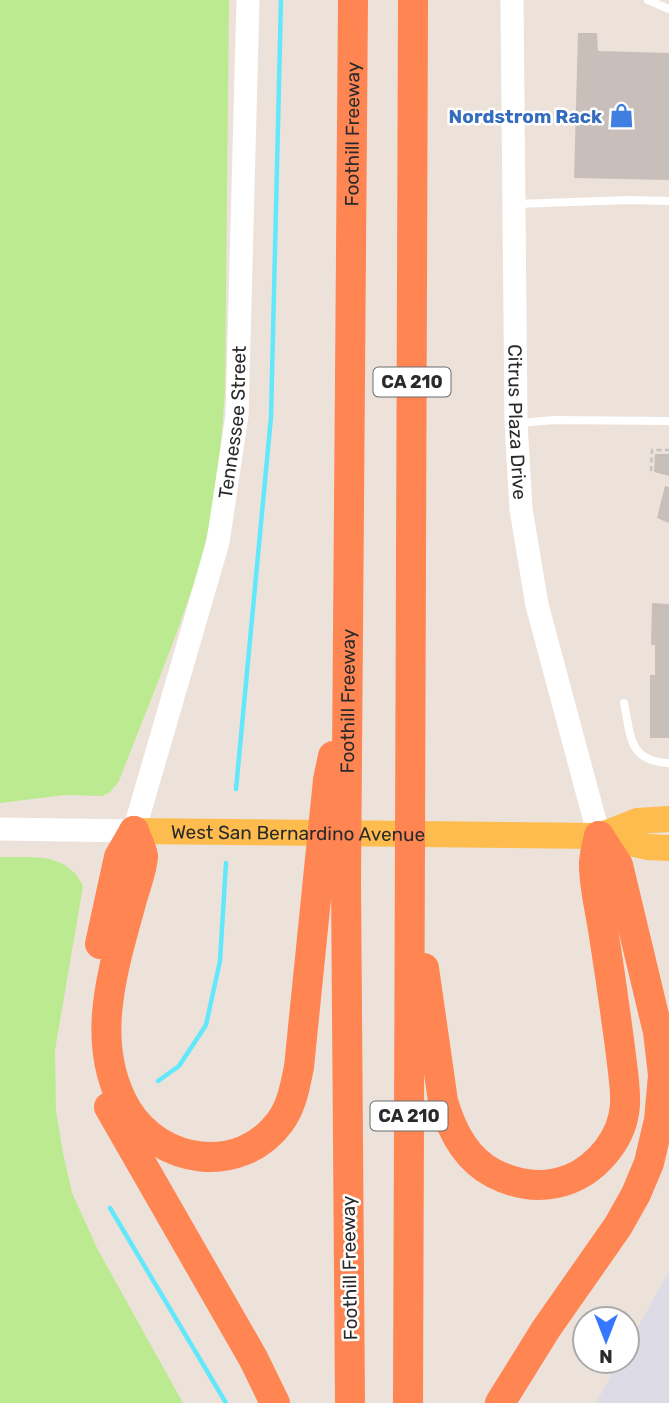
<svg xmlns="http://www.w3.org/2000/svg" width="669" height="1403" viewBox="0 0 669 1403" font-family="Rubik,sans-serif">
	<style>
		.industrial { fill: #dddbe5 }
		.green { fill: #bcea90 }
		.lines { fill: none; stroke-linecap: round; stroke-linejoin: round }
		.stream { stroke: #62e8fa; stroke-width: 4.5 }
		.building { fill: #c8bfba }
		.path { stroke: #c3c3c3; stroke-width: 2.5; stroke-dasharray: 5 3.5; stroke-linecap: butt }
		.lane { stroke: #fff; stroke-width: 8 }
		.secondary { stroke: #fff; stroke-width: 23 }
		.primary { stroke: #febc4e; stroke-width: 26 }
		.highway { stroke: #ff8553; stroke-width: 30 }
		.labels { text-anchor: middle; stroke-width: 5; stroke-linejoin: round; paint-order: stroke }
		.shield { fill: #fff; stroke: #6a6a6a; stroke-width: 2 }
		.shield-label { font-size: 18px; font-weight: bold; fill: #2a2a2a }
		.shop-label { font-size: 19px; font-weight: bold; fill: #366cbe; stroke: #fff; text-anchor: end }
		.street-label { font-size: 19px; fill: #2a2a2a; stroke: #fff }
	</style>
	<rect width="100%" height="100%" fill="#ede2da"/>
	<path class="industrial" d="M 669,1271 L 669,1403 L 596,1403 L 619,1361 L 627,1361 L 627,1347 Z"/>
	<g class="green">
		<path d="M 0,0 L 229,0 L 225,390 C 221,455 214,523 193,586 C 171,652 144,716 119,781 L 110,792 L 102,796 L 65,795 L 0,803 Z"/>
		<path d="M 0,857 C 33,858 66,851 83,886 L 55,1050 L 56,1111 L 63,1153 L 72,1193 L 98,1250 L 183,1403 L 0,1403 Z"/>
	</g>
	<g class="lines">
		<g class="stream">
			<path d="M 236,789 L 271,417 L 281,0"/>
			<path d="M 158,1081 L 179,1066 L 206,1025 L 220,961 L 226,863"/>
			<path d="M 110,1208 L 226,1403"/>
		</g>
	</g>
	<g class="building">
		<path d="M 578,33 L 597,33 L 598,51 L 669,53 L 669,180 L 574,178 Z"/>
		<path d="M 655,454 L 669,454 L 669,476 L 654,472 Z"/>
		<path d="M 665,486 L 669,487 L 669,523 L 657,518 Z"/>
		<path d="M 652,603 L 669,604 L 669,738 L 650,738 L 650,675 L 655,675 L 655,645 L 651,645 Z"/>
	</g>
	<g class="lines">
		<path class="path" d="M 651,471 L 652,450 L 669,450"/>
		<g class="lane">
			<path d="M 648,0 L 669,9"/>
			<path d="M 517,204 L 629,200 L 669,201"/>
			<path d="M 519,423 L 554,420 L 669,421"/>
			<path d="M 624,703 C 631,736 628,761 669,763"/>
		</g>
		<g class="secondary">
			<path id="s1" d="M 512,0 L 516,423 L 521,509 L 537,605 L 599,836"/>
			<path id="s2" d="M 0,829 L 134,831 L 218,542 L 237,415 L 248,0"/>
		</g>
		<g class="primary">
			<path id="s3" d="M 134,831 L 599,836 L 648,847 L 669,848"/>
			<path d="M 599,836 L 637,821 L 669,819"/>
		</g>
		<g class="highway">
			<path d="M 134,831 C 136,838 142,848 143,856 C 143,868 134,891 131,903 C 113,970 88,1044 127,1110 C 160,1164 240,1176 280,1122 C 292,1106 295,1086 299,1067 L 328,780 L 333,756"/>
			<path d="M 100,944 L 119,857 L 134,831"/>
			<path d="M 424,968 L 443,1101 C 451,1129 466,1159 493,1173 C 518,1186 544,1189 570,1179 C 599,1167 623,1137 625,1105 C 626,1087 622,1066 620,1047 C 615,1010 610,973 604,936 C 601,914 593,883 594,862 C 595,853 597,844 599,836"/>
			<path d="M 109,1107 L 253,1358 L 275,1403"/>
			<path id="s4" d="M 350,1403 L 346,882 L 353,0"/>
			<path d="M 408,1403 L 413,0"/>
			<path d="M 500,1403 L 546,1329 L 618,1226 L 636,1194 L 649,1163 L 659,1120 L 663,1075 L 658,1032 L 618,865 L 599,836"/>
		</g>
	</g>
	<defs>
		<symbol id="shop-bare" viewBox="-9 -9 18 18"><path d="M-5-2.5h2.3a2.7 3.5 0 0 1 5.4 0H5L5.5 6h-11ZM-1.5-2.5h3a1.5 2.3 0 0 0-3 0Z" fill="#3f7fe0" stroke="#fff" stroke-width="2.5" paint-order="stroke"/></symbol>
	</defs>
	<g fill-rule="evenodd">
		<use href="#shop-bare" x="604" y="98" width="35" height="35"/>
	</g>
	<g class="labels">
		<g class="shield">
			<rect x="373.5" y="367.5" width="77" height="29" rx="5"/>
			<rect x="370.5" y="1101.5" width="77" height="29" rx="5"/>
		</g>
		<g class="shield-label">
			<text x="412" y="388">CA 210</text>
			<text x="409" y="1122">CA 210</text>
		</g>
		<g class="shop-label">
			<text x="602" y="123">Nordstrom Rack</text>
		</g>
		<g class="street-label">
			<text dy="7" stroke="none"><textPath href="#s4" startOffset="1269">Foothill Freeway</textPath></text>
			<text dy="7" stroke="none"><textPath href="#s2" startOffset="556">Tennessee Street</textPath></text>
			<text dy="7" stroke="none"><textPath href="#s1" startOffset="422">Citrus Plaza Drive</textPath></text>
			<text dy="7" stroke="none"><textPath href="#s4" startOffset="702">Foothill Freeway</textPath></text>
			<text dy="7" stroke="none"><textPath href="#s3" startOffset="164">West San Bernardino Avenue</textPath></text>
			<text transform="translate(349 1268) rotate(-91)" y="7">Foothill Freeway</text>
		</g>
	</g>
	<g transform="translate(606 1340) rotate(180)"><circle r="33" fill="#ffffff" stroke="#aaaaaa" stroke-width="2"/>
	<path d="M0-5L12 26L0 18L-12 26Z" fill="#3578ff"/>
	<text y="-10" font-size="19" font-weight="bold" text-anchor="middle" fill="#2a2a2a">N</text>
	</g>
</svg>
